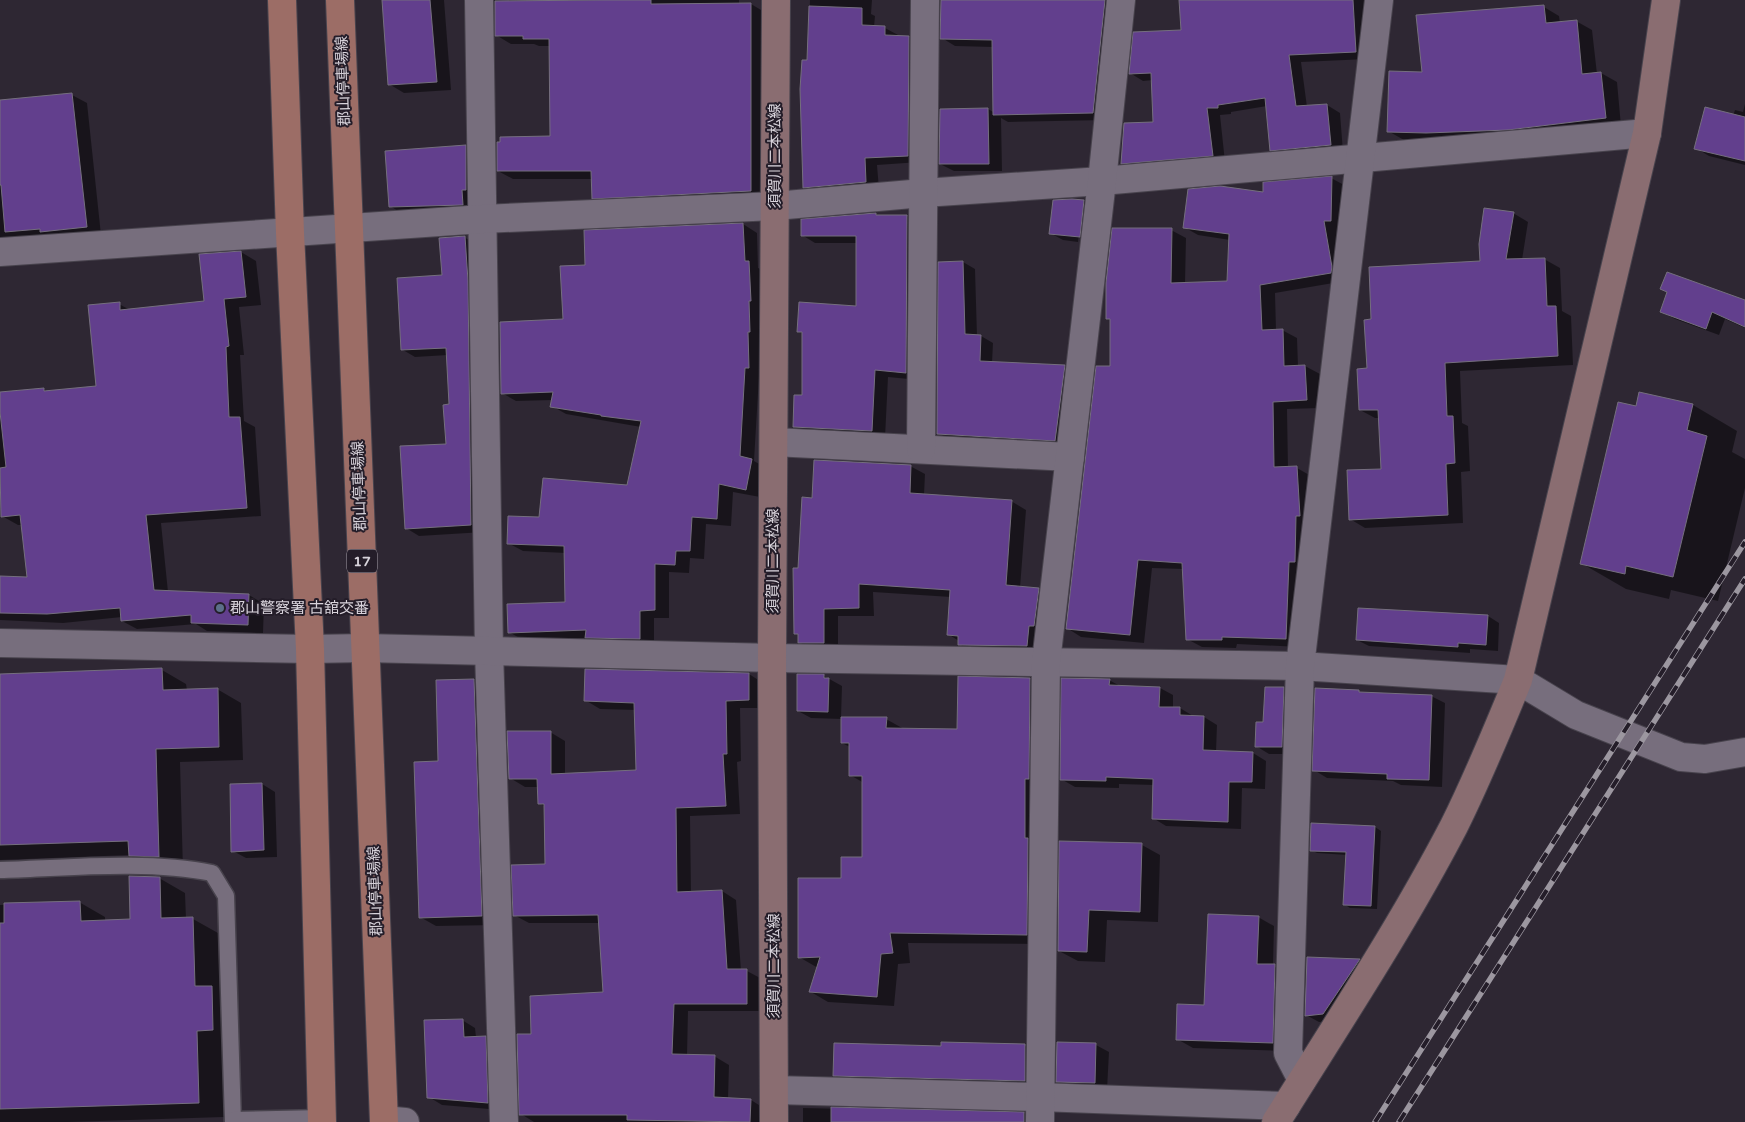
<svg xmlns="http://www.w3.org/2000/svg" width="1745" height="1122" viewBox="0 0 1745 1122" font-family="'Varela Round','Noto Sans JP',sans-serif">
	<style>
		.shadow { fill: #0007 }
		.building { fill: #623f8d; stroke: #756f7e }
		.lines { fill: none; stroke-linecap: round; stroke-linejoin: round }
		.lane-casing { stroke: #48434d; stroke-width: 19 }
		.street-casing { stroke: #48434d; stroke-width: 30 }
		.secondary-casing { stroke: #48434d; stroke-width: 30 }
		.primary-casing { stroke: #48434d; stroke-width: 30 }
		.lane { stroke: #776e7d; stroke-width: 16 }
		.street { stroke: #776e7d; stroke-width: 28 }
		.secondary { stroke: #8a6d71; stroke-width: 28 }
		.primary { stroke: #9c6d66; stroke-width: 28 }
		.rail-casing { stroke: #9c97a0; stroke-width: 5.5 }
		.rail { stroke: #241d29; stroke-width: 4; stroke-dasharray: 11; stroke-linecap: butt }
		.service-dot { fill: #5c6f8a; stroke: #241d29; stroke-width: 2 }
		.labels { text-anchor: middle; stroke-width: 4; stroke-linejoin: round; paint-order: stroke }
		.shield { fill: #241d29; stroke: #a29ca6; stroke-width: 1 }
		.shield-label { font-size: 14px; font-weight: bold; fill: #d8d3db }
		.street-label { font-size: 15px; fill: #d8d3db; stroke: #241d29 }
		.poi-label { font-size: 15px; fill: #d8d3db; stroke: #241d29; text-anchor: start }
	</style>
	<rect width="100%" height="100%" fill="#2e2733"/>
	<g class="shadow">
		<path d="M 384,0 L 444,0 L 451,90 L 404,93 L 389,84 Z"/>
		<path d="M 568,0 L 739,0 L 739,4 L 751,4 L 766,13 L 766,199 L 607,206 L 593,198 L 593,179 L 513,179 L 498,171 L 551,137 L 551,46 L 539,46 L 534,44 L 511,44 L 496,35 L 568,1 Z"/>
		<path d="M 810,0 L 872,0 L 871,14 L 875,16 L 874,27 L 885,28 L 898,35 L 897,37 L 909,37 L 922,44 L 920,162 L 877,165 L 879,189 L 817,195 L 804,187 Z"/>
		<path d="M 942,0 L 1122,0 L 1107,120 L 1008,122 L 1001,118 L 1002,171 L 954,171 L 940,164 L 988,109 L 995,113 L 993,47 L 955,46 L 942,38 Z"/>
		<path d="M 1180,0 L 1365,0 L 1368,59 L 1301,62 L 1307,107 L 1327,105 L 1340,113 L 1343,152 L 1284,157 L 1271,150 L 1267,106 L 1231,112 L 1231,114 L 1220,115 L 1225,162 L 1135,170 L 1122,163 L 1154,123 L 1153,80 L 1143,81 L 1130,73 L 1183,31 Z"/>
		<path d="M 1544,7 L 1559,16 L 1560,23 L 1576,21 L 1592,30 L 1597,74 L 1601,73 L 1617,82 L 1621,126 L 1443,141 L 1404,140 L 1388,131 L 1423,73 Z"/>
		<path d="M 72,95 L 87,103 L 101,235 L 0,242 L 0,101 Z"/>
		<path d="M 1745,104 L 1745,165 L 1709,156 L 1696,148 L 1733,116 L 1735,110 L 1743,112 Z"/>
		<path d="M 465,146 L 478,153 L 476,212 L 403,214 L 390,206 Z"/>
		<path d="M 1331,178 L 1346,186 L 1345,229 L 1338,229 L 1346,276 L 1345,281 L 1275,293 L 1276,330 L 1282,330 L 1297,338 L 1298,366 L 1305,366 L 1320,374 L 1321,408 L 1287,409 L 1288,468 L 1297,468 L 1311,476 L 1300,647 L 1237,644 L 1236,648 L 1202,647 L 1187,639 L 1183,569 L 1152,568 L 1144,643 L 1081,637 L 1067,628 L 1112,368 L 1111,321 L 1107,318 L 1171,230 L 1186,238 L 1185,284 L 1228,282 L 1230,240 L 1198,235 L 1184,227 L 1264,194 Z"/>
		<path d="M 1084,201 L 1097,209 L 1093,244 L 1080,242 L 1085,206 L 1082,206 L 1078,242 L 1063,240 L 1050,233 Z"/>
		<path d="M 1513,213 L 1528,222 L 1522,260 L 1544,259 L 1560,268 L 1562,311 L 1571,316 L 1573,365 L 1460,371 L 1462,423 L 1468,426 L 1470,471 L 1461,472 L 1463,523 L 1365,528 L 1350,519 L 1382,470 L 1380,418 L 1375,418 L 1360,410 L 1368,370 L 1373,321 L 1481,262 Z"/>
		<path d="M 876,214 L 879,216 L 907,216 L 920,224 L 919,380 L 888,377 L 885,438 L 807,434 L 794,427 L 803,396 L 803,334 L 799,331 L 857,307 L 857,243 L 815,243 L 802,235 Z"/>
		<path d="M 743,224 L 757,233 L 758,268 L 763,270 L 763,375 L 759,376 L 754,461 L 766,468 L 760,497 L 733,492 L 731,526 L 706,524 L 704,559 L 690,558 L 689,573 L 669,572 L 669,618 L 654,618 L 654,647 L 601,645 L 587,638 L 523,640 L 509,632 L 566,603 L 566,553 L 523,551 L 508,543 L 540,518 L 628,486 L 641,427 L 566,414 L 552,406 L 553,400 L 516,401 L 502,393 L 564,321 L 587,267 Z"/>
		<path d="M 464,237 L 477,245 L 484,532 L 419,536 L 406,528 L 447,445 L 451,406 L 448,355 L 415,357 L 403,350 Z"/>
		<path d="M 241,252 L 256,261 L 261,305 L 239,307 L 244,355 L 240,355 L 244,421 L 255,427 L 261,516 L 161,523 L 168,592 L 249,595 L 264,604 L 263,633 L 207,631 L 196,624 L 137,629 L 122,621 L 122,617 L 63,623 L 0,620 L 0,577 L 28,578 L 23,525 L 18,525 L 2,516 L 0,492 L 0,393 L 44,389 L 48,392 L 97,387 L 119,304 L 130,310 L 205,302 Z"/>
		<path d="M 963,262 L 975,269 L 977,336 L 981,336 L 993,343 L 992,363 L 1064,366 L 1077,373 L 1067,447 L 950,440 L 938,433 Z"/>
		<path d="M 1669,292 L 1745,301 L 1745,328 L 1725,319 L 1719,335 L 1675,319 L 1662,312 Z"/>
		<path d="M 1693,405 L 1737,431 L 1732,452 L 1745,459 L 1745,488 L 1718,601 L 1671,590 L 1669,599 L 1626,589 L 1581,563 L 1637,408 Z"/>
		<path d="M 910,466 L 925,474 L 924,495 L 1011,501 L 1026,510 L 1020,588 L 1038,590 L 1053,598 L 1042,654 L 974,653 L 959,644 L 959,641 L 948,634 L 951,597 L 873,592 L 874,616 L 838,616 L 838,651 L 814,651 L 799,642 L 799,635 L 795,633 L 799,569 L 813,499 Z"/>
		<path d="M 1488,616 L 1499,623 L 1498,651 L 1470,649 L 1470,653 L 1369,646 L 1357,640 Z"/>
		<path d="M 162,670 L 186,684 L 187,690 L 217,689 L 241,703 L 243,760 L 180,762 L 183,870 L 154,869 L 130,855 L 0,860 L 0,675 Z"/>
		<path d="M 749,674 L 763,683 L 764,708 L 740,708 L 741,761 L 737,762 L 740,814 L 690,816 L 691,893 L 722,891 L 736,900 L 741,971 L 747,971 L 762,979 L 761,1011 L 688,1011 L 687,1056 L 714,1056 L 729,1065 L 728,1099 L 751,1100 L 765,1109 L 765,1122 L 534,1122 L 521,1114 L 533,1035 L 604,993 L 600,923 L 529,923 L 514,915 L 546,866 L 546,807 L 539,803 L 539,787 L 525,787 L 510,778 L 550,732 L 565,741 L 565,775 L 637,771 L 636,710 L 600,709 L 585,700 Z"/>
		<path d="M 824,676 L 842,686 L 841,718 L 886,719 L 904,729 L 959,730 L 1030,679 L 1047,689 L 1044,944 L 908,943 L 910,963 L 898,964 L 894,1006 L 828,1002 L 811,992 L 818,968 L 799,957 L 842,880 L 863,858 L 864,783 L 850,775 L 850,747 L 842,743 L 842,719 L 811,718 L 798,711 Z"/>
		<path d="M 474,680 L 490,689 L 498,925 L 436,926 L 420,917 L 440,762 Z"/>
		<path d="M 1109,680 L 1120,686 L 1160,688 L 1173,695 L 1173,708 L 1180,708 L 1193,716 L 1204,717 L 1217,725 L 1216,752 L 1253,753 L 1266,761 L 1265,789 L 1242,788 L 1241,829 L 1166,826 L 1153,818 L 1154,785 L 1119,784 L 1119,788 L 1075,787 L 1061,779 Z"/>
		<path d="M 1283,689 L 1297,696 L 1295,754 L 1269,754 L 1256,746 L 1265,723 Z"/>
		<path d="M 1316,690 L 1359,692 L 1363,694 L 1431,696 L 1445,703 L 1442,787 L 1401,785 L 1393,781 L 1327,778 L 1314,770 Z"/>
		<path d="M 262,784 L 275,792 L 277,857 L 246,858 L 233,851 Z"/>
		<path d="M 1375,827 L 1381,831 L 1377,909 L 1350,908 L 1344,904 L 1347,855 L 1317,853 L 1311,850 Z"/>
		<path d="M 1061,842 L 1142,845 L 1160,855 L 1158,922 L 1107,920 L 1105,962 L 1078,961 L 1059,951 Z"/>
		<path d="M 159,878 L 185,893 L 186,919 L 193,919 L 218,933 L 220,992 L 237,1002 L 238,1044 L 222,1045 L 224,1117 L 68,1122 L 0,1122 L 0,905 L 79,902 L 105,917 L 105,921 L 132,921 Z"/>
		<path d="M 1258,917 L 1274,926 L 1273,966 L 1291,975 L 1288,1051 L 1193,1048 L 1177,1039 L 1205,1007 Z"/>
		<path d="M 1308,958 L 1359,960 L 1372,968 L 1336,1021 L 1319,1022 L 1306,1015 Z"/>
		<path d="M 462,1020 L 475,1028 L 476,1037 L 485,1037 L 498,1045 L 501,1110 L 442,1105 L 429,1097 Z"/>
		<path d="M 942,1043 L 1025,1046 L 1038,1053 L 1038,1088 L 847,1083 L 834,1075 L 942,1047 Z"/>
		<path d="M 1096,1045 L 1109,1052 L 1107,1090 L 1071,1089 L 1057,1081 Z"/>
		<path d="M 803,1108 L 1024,1113 L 1039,1122 L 803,1122 Z"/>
	</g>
	<g class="building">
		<path d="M 382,0 L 430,0 L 437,82 L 388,85 Z"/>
		<path d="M 604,0 L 651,0 L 651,4 L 751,3 L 751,191 L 592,199 L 591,171 L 497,171 L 497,142 L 500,142 L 500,137 L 550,136 L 549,39 L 523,39 L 523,36 L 495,36 L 495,1 Z"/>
		<path d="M 941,0 L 1105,0 L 1093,113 L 993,115 L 992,40 L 940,39 Z"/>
		<path d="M 1179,0 L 1353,0 L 1356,52 L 1289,55 L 1296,106 L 1327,104 L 1331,145 L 1270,151 L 1265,98 L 1218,105 L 1218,108 L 1207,108 L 1213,156 L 1121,164 L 1124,123 L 1153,122 L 1151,73 L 1129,74 L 1133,32 L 1181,30 Z"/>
		<path d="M 1544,5 L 1546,23 L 1577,20 L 1582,74 L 1601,72 L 1606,118 L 1508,130 L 1426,133 L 1387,132 L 1389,71 L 1422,72 L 1416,15 Z"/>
		<path d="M 809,6 L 862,8 L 862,25 L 885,26 L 885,35 L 909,36 L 908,156 L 865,158 L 866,182 L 803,188 L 800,89 L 802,60 L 807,60 Z"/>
		<path d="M 72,93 L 87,227 L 40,232 L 40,229 L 5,232 L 1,185 L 0,185 L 0,100 Z"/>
		<path d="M 1705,107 L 1745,117 L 1745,161 L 1694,149 Z"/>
		<path d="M 988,108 L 989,164 L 939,164 L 940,109 Z"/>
		<path d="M 466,145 L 466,190 L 462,190 L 463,205 L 389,207 L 385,151 Z"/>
		<path d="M 1332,176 L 1331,221 L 1324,221 L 1332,267 L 1331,273 L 1260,285 L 1262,330 L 1283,329 L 1284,366 L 1305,365 L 1307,400 L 1273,402 L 1274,467 L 1297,466 L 1300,516 L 1296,516 L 1295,562 L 1289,562 L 1286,639 L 1222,637 L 1222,640 L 1186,640 L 1182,563 L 1138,560 L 1130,635 L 1066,629 L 1096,366 L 1110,366 L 1110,319 L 1106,319 L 1106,283 L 1112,228 L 1172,228 L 1171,283 L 1227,281 L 1229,234 L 1183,228 L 1188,189 L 1220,186 L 1263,192 L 1263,182 Z"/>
		<path d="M 1072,199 L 1084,200 L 1080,237 L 1049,234 L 1053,200 Z"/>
		<path d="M 1484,208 L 1514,212 L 1506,259 L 1545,258 L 1547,306 L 1556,306 L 1558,356 L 1445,363 L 1447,416 L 1453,416 L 1455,463 L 1446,464 L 1448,515 L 1349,520 L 1347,470 L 1381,469 L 1378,410 L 1359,410 L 1357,369 L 1367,368 L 1364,320 L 1371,319 L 1369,267 L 1480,261 L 1479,244 Z"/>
		<path d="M 876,213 L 876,215 L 907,215 L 906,373 L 875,370 L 872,431 L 793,427 L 794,395 L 802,395 L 802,332 L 797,332 L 799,302 L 856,306 L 856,236 L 801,236 L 801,219 Z"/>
		<path d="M 743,223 L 745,261 L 749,261 L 751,301 L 749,301 L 750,332 L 748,332 L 749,368 L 745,368 L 740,456 L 752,459 L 746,490 L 719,484 L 717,519 L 692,517 L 690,551 L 676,551 L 675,565 L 655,564 L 655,610 L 640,611 L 640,639 L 585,638 L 586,630 L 508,633 L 507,604 L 565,602 L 564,546 L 507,544 L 508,516 L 539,517 L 543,478 L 627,485 L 641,421 L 601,416 L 601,415 L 550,407 L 553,392 L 501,394 L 500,322 L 563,319 L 560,266 L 585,265 L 584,230 Z"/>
		<path d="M 465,236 L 468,281 L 471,525 L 405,529 L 400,446 L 446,444 L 443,405 L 449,404 L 446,348 L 401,350 L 397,278 L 442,275 L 439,238 Z"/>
		<path d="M 241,251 L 246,297 L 224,299 L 229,346 L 226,347 L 229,417 L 240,417 L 247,508 L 146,515 L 154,590 L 249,594 L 248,625 L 191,623 L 191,615 L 121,621 L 120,608 L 47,614 L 0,613 L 0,576 L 27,577 L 20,515 L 1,517 L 0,468 L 6,467 L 0,412 L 0,392 L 44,388 L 44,391 L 96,386 L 88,305 L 120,302 L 120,310 L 204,301 L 199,254 Z"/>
		<path d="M 963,261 L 965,334 L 981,335 L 980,361 L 1065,365 L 1055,441 L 937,434 L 938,262 Z"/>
		<path d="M 1667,272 L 1745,300 L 1745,327 L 1712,312 L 1706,329 L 1660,312 L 1667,292 L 1660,289 Z"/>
		<path d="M 1639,392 L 1693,404 L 1687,430 L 1707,436 L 1673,577 L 1626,566 L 1625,574 L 1580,564 L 1618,402 L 1636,406 Z"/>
		<path d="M 814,460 L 911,465 L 910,493 L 1012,500 L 1006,585 L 1039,588 L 1034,626 L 1029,626 L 1027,646 L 958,645 L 958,636 L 947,635 L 950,590 L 859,584 L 859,608 L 824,609 L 824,643 L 798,643 L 798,634 L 794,634 L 793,568 L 798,568 L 802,497 L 812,498 Z"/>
		<path d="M 1358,608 L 1488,615 L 1486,645 L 1458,643 L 1458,647 L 1356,640 Z"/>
		<path d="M 162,668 L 163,690 L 218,688 L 219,747 L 156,749 L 159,857 L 129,856 L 128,841 L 0,845 L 0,674 Z"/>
		<path d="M 585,669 L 749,673 L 749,700 L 726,701 L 727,754 L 723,754 L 726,806 L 676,808 L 677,892 L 722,890 L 727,969 L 747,969 L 747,1004 L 674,1004 L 672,1054 L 715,1055 L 714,1097 L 751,1099 L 750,1122 L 627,1120 L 627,1115 L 519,1115 L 517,1034 L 531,1034 L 530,996 L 603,992 L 598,915 L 513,916 L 511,865 L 545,864 L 544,804 L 538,804 L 537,779 L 509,779 L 507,731 L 551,731 L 551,774 L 636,770 L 634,703 L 584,701 Z"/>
		<path d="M 797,674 L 824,674 L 824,678 L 829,678 L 828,712 L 797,711 Z"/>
		<path d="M 958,676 L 1030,678 L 1029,779 L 1025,779 L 1025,838 L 1028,838 L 1027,935 L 890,933 L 893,953 L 881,954 L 877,997 L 809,992 L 820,957 L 798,958 L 798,878 L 841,878 L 841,857 L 862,857 L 862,776 L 849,776 L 849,743 L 841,743 L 841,717 L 887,717 L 886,728 L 957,729 Z"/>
		<path d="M 1061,678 L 1110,679 L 1109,685 L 1160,687 L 1159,707 L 1180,707 L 1180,715 L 1204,716 L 1203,750 L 1253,752 L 1252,782 L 1229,782 L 1228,822 L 1152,819 L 1153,779 L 1106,777 L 1106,781 L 1060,780 Z"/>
		<path d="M 474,679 L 482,916 L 419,918 L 414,762 L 438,761 L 436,680 Z"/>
		<path d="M 1265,687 L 1284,687 L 1282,747 L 1255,747 L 1256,722 L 1263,722 Z"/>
		<path d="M 1315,688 L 1359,690 L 1359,692 L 1432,695 L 1429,780 L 1387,779 L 1387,774 L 1312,771 Z"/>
		<path d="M 262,783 L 264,850 L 231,852 L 230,784 Z"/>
		<path d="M 1311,823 L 1375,826 L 1371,906 L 1343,905 L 1346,852 L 1310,851 Z"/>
		<path d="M 1059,841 L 1142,843 L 1140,912 L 1089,910 L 1087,952 L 1058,951 Z"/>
		<path d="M 129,876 L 160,877 L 161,918 L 193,917 L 195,986 L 212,986 L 213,1030 L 197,1031 L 199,1103 L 0,1109 L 0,923 L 4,923 L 4,903 L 80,901 L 81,921 L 130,919 Z"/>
		<path d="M 1208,914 L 1259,916 L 1257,964 L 1275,964 L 1273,1043 L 1176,1040 L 1177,1004 L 1204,1005 Z"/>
		<path d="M 1307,957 L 1360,959 L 1323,1014 L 1305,1016 Z"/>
		<path d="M 463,1019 L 464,1037 L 486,1036 L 488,1103 L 427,1098 L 424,1020 Z"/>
		<path d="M 941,1042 L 1025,1044 L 1025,1081 L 833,1076 L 834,1043 L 941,1046 Z"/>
		<path d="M 1057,1042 L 1096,1043 L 1095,1083 L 1056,1082 Z"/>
		<path d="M 831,1107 L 1024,1112 L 1024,1122 L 831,1122 Z"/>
	</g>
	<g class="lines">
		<defs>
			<g id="lane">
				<path d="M 0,870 C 67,868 147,860 212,873 L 226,896 L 233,1122"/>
				<path d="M 233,1120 L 322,1118"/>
			</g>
			<g id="street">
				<path d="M 479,0 L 489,651 L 504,1122"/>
				<path d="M 0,252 L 483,219 L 775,206 L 923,193 L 1102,181 L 1647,133"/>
				<path d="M 774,442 L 1070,457"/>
				<path d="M 921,449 L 925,0"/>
				<path d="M 0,643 L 310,649 L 365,648 L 772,658 L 1300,666 L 1518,680 L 1576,715 L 1681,757 L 1705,759 L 1745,752"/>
				<path d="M 1302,1080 L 1288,1053 L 1300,666 L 1379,0"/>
				<path d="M 775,1090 L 1039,1097 L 1286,1106"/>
				<path d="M 384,1120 L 405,1122"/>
				<path d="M 1040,1122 L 1046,662 L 1102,181 L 1121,0"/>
			</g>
			<g id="secondary">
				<path d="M 774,1122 L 772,658 L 776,0"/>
				<path d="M 1276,1122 C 1337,1024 1401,928 1454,826 C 1478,778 1498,729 1518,680 L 1647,133 L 1666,0"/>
			</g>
			<g id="primary">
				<path d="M 282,0 L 290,233 L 310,649 L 322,1122"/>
				<path d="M 340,0 L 384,1122"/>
			</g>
		</defs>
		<use href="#lane" class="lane-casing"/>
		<use href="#street" class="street-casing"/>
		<use href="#secondary" class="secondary-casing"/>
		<use href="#primary" class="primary-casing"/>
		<use href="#lane" class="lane"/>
		<use href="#street" class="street"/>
		<use href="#secondary" class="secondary"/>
		<use href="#primary" class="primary"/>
		<defs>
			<g id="rail">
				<path d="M 1375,1122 L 1745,542"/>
				<path d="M 1399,1122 L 1745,579"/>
			</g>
		</defs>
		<use href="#rail" class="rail-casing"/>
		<use href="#rail" class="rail"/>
	</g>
	<circle class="service-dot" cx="220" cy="608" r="5"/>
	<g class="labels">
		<rect class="shield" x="347" y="549.5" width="30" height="23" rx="4"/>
		<g class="shield-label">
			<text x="362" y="566">17</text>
		</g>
		<g class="street-label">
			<text transform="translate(343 81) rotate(-92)" y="5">郡山停車場線</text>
			<text transform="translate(775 156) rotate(-90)" y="5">須賀川二本松線</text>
			<text transform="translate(359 486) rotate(-92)" y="5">郡山停車場線</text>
			<text transform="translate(773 561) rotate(-90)" y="5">須賀川二本松線</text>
			<text transform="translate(375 891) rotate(-92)" y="5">郡山停車場線</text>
			<text transform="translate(774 966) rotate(-90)" y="5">須賀川二本松線</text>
		</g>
		<g class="poi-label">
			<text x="230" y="613">郡山警察署 古舘交番</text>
		</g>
	</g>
</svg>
